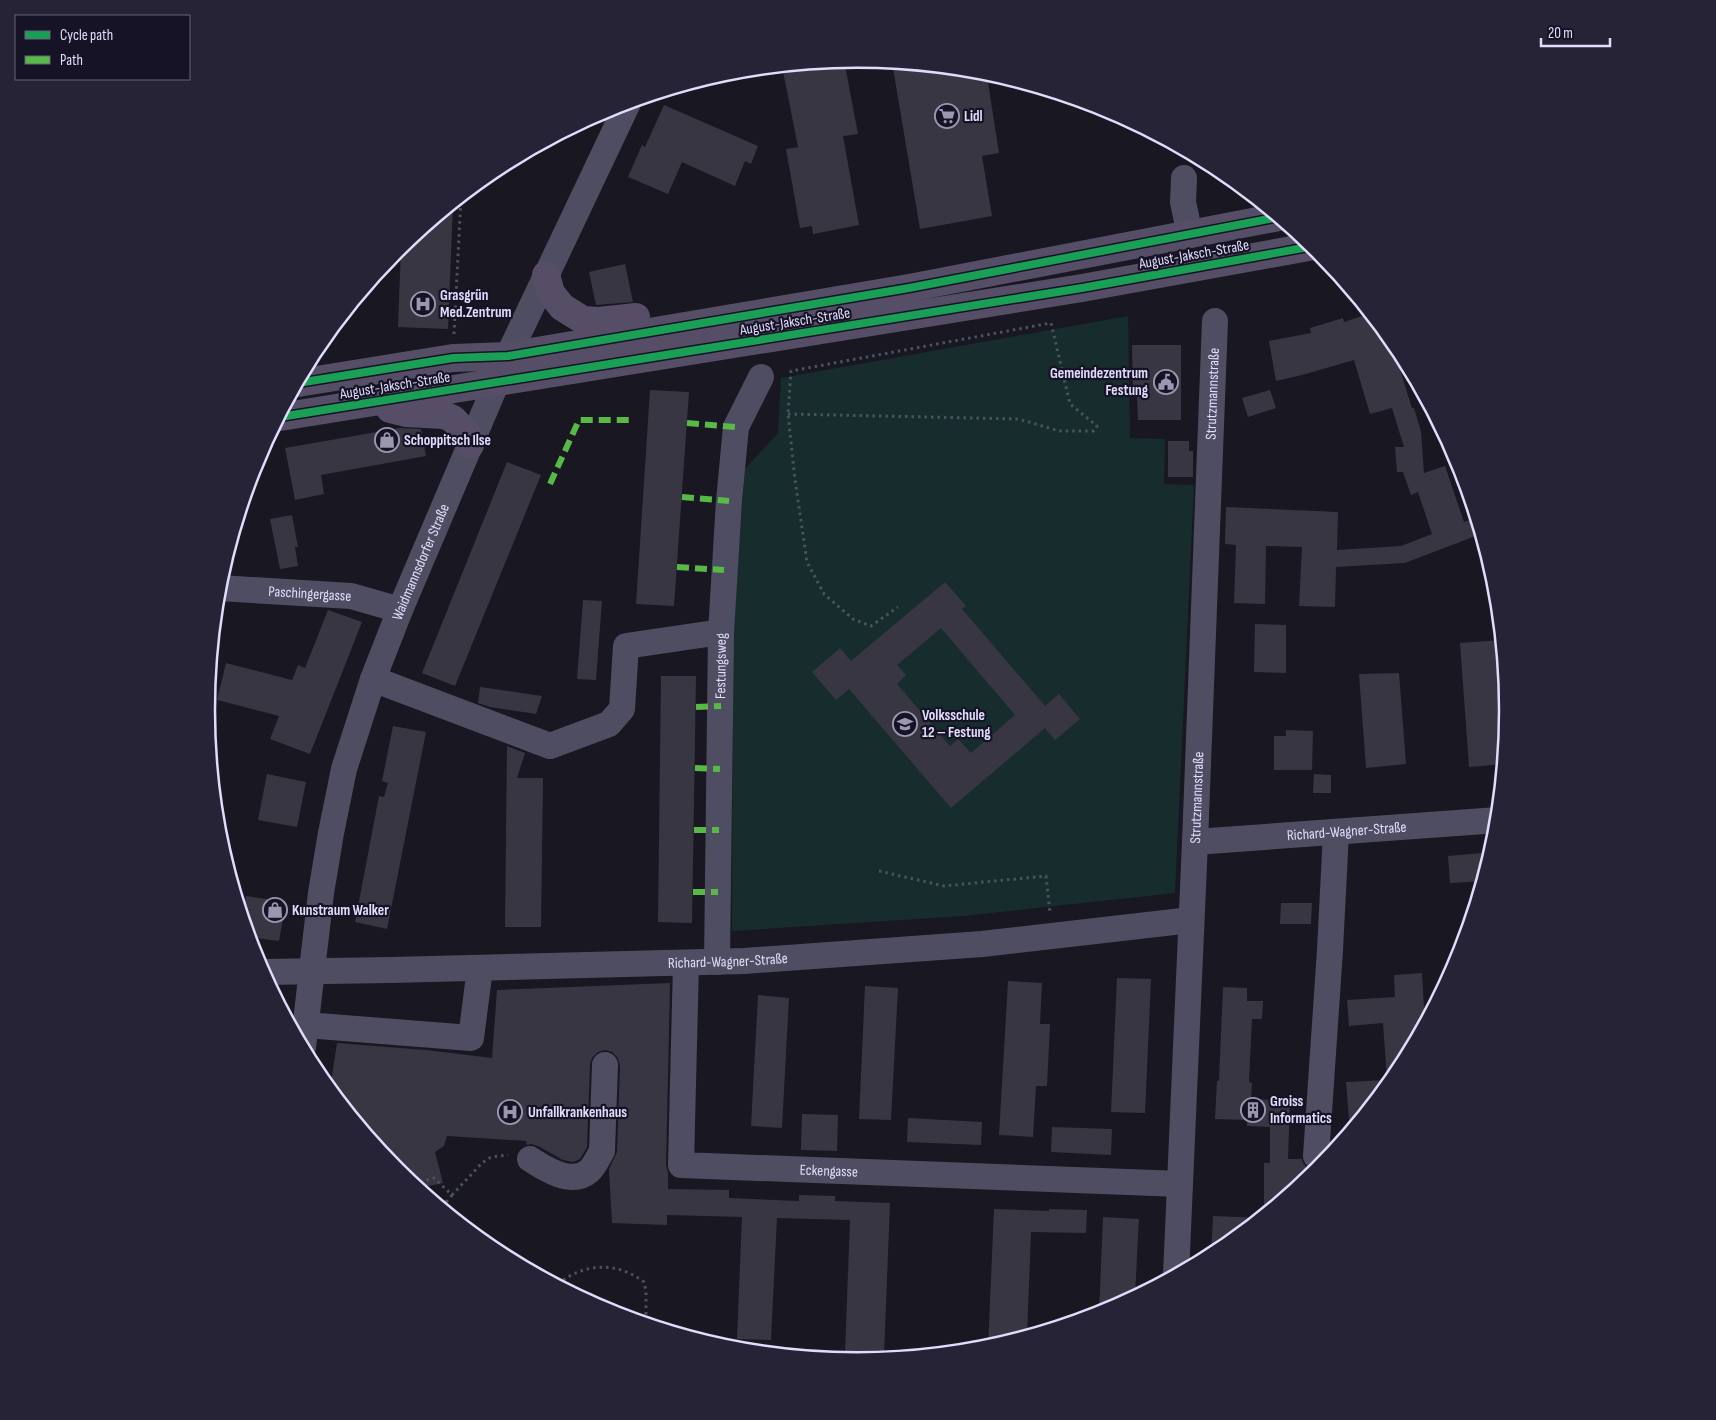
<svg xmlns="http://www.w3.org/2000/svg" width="1716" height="1420" viewBox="0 0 1716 1420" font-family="'Sofia Sans Condensed',sans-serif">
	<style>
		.green { fill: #172d2d }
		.building { fill: #383643; fill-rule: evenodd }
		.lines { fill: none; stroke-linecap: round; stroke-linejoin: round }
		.path { stroke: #49535f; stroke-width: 3; stroke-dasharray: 2.5 4; stroke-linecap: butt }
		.minor { stroke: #4f4d61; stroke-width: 26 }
		.major { stroke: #564e66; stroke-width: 28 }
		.quiet { stroke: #58b947; stroke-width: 6; stroke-dasharray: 12 6; stroke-linecap: butt }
		.cycleway-casing { stroke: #161326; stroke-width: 11 }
		.cycleway { stroke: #1a9f57; stroke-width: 8 }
		.labels { text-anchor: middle; stroke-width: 4.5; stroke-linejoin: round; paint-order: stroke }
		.poi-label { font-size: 15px; font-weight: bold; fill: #e0dcfb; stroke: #161326; text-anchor: start }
		.street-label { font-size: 15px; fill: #e0dcfb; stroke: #161326 }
		.rim { fill: none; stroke: #e0dcfb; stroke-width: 2.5 }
	</style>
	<rect width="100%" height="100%" fill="#191722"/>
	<path class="green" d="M 1128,316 L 1130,438 L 1165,439 L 1164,484 L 1194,485 L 1175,893 L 963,916 L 732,931 L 733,623 L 745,469 L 778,433 L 781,378 Z"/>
	<g class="building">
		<path d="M 844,60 L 858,134 L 843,136 L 859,225 L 813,234 L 812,226 L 800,228 L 786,149 L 798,147 L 782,66 Z"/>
		<path d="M 892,62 L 967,70 L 969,79 L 987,76 L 999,153 L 982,156 L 992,216 L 920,229 Z"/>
		<path d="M 664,105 L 758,146 L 751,164 L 745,161 L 735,186 L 682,162 L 668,194 L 628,177 L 642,145 L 645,147 Z"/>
		<path d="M 453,204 L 448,329 L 398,327 L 401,247 Z"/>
		<path d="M 625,264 L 633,302 L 596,305 L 589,272 Z"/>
		<path d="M 1371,313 L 1389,335 L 1412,408 L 1414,408 L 1421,432 L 1424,473 L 1445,466 L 1464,522 L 1472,519 L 1478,535 L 1405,563 L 1336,567 L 1335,607 L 1299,606 L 1302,547 L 1266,546 L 1265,604 L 1234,603 L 1236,545 L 1225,544 L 1226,507 L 1338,512 L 1337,550 L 1401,546 L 1432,534 L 1418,492 L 1411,495 L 1403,472 L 1397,472 L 1395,447 L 1404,447 L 1392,408 L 1370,414 L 1354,360 L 1302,375 L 1276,381 L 1269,341 L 1311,333 L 1310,328 L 1343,318 L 1344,322 Z"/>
		<path d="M 1132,345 L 1181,345 L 1181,420 L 1138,420 L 1137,397 L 1133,397 Z"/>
		<path d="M 650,390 L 689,392 L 674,606 L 636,604 Z"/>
		<path d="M 1270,390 L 1276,408 L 1248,417 L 1242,398 Z"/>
		<path d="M 400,428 L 421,429 L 426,456 L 321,475 L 324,494 L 295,500 L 285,448 Z"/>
		<path d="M 1168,441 L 1189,441 L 1189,451 L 1193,451 L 1193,477 L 1168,477 Z"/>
		<path d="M 507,462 L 541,475 L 455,686 L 422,673 Z"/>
		<path d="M 292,515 L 298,547 L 295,547 L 298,566 L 280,569 L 270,519 Z"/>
		<path d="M 945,582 L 966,606 L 962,609 L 1045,706 L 1059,694 L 1080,719 L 1055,740 L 1045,728 L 951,808 L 849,689 L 836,700 L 812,672 L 840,648 L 851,661 ZM 941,628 L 1015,715 L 971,753 L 958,739 L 950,746 L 897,684 L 906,675 L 897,665 Z"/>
		<path d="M 583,600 L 602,601 L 596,680 L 577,679 Z"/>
		<path d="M 328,610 L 362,622 L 310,754 L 270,739 L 279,716 L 217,700 L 226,663 L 292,680 L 298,665 L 305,668 Z"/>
		<path d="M 1255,624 L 1286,625 L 1286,673 L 1254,672 Z"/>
		<path d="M 1501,640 L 1508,728 L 1504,764 L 1469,767 L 1460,643 Z"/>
		<path d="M 1399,673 L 1406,764 L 1366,768 L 1359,674 Z"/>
		<path d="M 661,676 L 696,676 L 692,923 L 658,922 Z"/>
		<path d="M 480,687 L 542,696 L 536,714 L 490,707 L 478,703 Z"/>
		<path d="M 393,726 L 426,732 L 387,929 L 355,922 L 379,796 L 384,797 L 388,783 L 382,781 Z"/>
		<path d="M 1286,730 L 1313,731 L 1312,770 L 1274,770 L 1274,736 L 1286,736 Z"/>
		<path d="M 507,746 L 525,753 L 517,778 L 543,778 L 541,927 L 505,927 Z"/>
		<path d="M 267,774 L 306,782 L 297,827 L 258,820 Z"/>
		<path d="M 1314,774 L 1331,775 L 1331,793 L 1313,793 Z"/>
		<path d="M 1482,853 L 1484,881 L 1450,883 L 1448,856 Z"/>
		<path d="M 246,896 L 286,902 L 279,941 L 249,937 L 243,915 Z"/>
		<path d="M 1281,903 L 1312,903 L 1311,924 L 1280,924 Z"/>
		<path d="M 1422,973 L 1425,1024 L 1399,1072 L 1350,1132 L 1346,1082 L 1387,1080 L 1383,1023 L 1349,1026 L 1347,1000 L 1395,997 L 1394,975 Z"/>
		<path d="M 1117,978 L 1151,979 L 1145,1113 L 1111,1112 Z"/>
		<path d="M 1008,981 L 1042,983 L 1040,1024 L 1050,1024 L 1047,1086 L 1036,1086 L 1033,1137 L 999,1135 Z"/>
		<path d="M 670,983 L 666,1165 L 668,1173 L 668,1189 L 729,1190 L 729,1198 L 799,1201 L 799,1195 L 835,1196 L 835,1201 L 890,1203 L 884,1355 L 845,1354 L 850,1220 L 777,1218 L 771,1340 L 737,1339 L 742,1217 L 667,1215 L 667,1225 L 612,1223 L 609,1169 L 617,1152 L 620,1066 L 618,1058 L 612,1052 L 605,1050 L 598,1052 L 592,1058 L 590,1064 L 587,1147 L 580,1159 L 573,1162 L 563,1160 L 538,1146 L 531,1144 L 527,1145 L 526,1141 L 447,1136 L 444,1146 L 435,1152 L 443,1183 L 419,1188 L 397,1170 L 330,1089 L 337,1043 L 426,1050 L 492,1058 L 497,990 Z"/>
		<path d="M 865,986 L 898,988 L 891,1120 L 859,1119 Z"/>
		<path d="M 1223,987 L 1247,988 L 1247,1001 L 1263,1001 L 1262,1019 L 1252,1019 L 1249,1082 L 1252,1083 L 1251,1099 L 1290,1101 L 1288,1159 L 1302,1159 L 1303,1163 L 1308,1169 L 1319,1170 L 1264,1215 L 1264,1163 L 1270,1163 L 1270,1127 L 1247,1126 L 1247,1120 L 1215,1119 L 1217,1081 L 1219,1081 Z"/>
		<path d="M 758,995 L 789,998 L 782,1128 L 751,1126 Z"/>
		<path d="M 802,1114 L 838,1115 L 837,1151 L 801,1150 Z"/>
		<path d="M 908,1118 L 982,1122 L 981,1145 L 907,1142 Z"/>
		<path d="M 1052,1127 L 1112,1129 L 1111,1155 L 1051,1152 Z"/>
		<path d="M 994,1209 L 1049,1211 L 1049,1209 L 1087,1210 L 1086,1233 L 1031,1232 L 1027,1336 L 988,1348 Z"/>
		<path d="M 1213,1216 L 1261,1218 L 1220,1252 L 1211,1256 Z"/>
		<path d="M 1103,1217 L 1139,1219 L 1137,1256 L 1135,1297 L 1107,1312 L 1099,1314 Z"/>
	</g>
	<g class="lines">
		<g class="path">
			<path d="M 454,334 L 461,197"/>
			<path d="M 788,414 L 1019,419 L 1059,431 L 1094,431 L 1097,426 L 1070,404 L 1051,323 L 791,371 L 788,414 L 795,480 L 807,562 L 824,594 L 853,619 L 871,626 L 898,607"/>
			<path d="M 879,871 L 944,886 L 1046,876 L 1050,913"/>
			<path d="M 414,1184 L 434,1178 L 452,1195 L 482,1163 L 491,1157 L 508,1155"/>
			<path d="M 442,1207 L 452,1195"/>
			<path d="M 562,1281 L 565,1288"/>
			<path d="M 558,1284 C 584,1263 616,1261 644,1282 L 646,1291 L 646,1323"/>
		</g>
		<g class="minor">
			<path d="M 1184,178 L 1183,202 L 1190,235"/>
			<path id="s1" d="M 219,588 L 351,596 L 400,610"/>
			<path d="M 373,679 L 550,746 L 609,724 L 622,709 L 626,646 L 721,632"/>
			<path id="s2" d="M 1195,842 L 1498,820"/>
			<path id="s3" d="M 717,962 L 721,632 L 729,501 L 736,427 L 761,377"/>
			<path id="s4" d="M 686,963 L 681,1165 L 1180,1184"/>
			<path id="s5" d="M 263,972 L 391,970 L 744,961 L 982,944 L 1191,920"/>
			<path d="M 306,1025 L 471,1038 L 480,968"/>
			<path id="s6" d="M 303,1047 L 321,893 L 331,833 L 344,769 L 373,679 L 400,610 L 508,356 L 628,103"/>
			<path d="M 1316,1156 L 1330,950 L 1336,833"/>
			<path d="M 530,1159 C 545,1169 572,1186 589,1171 C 595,1166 598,1157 602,1151 L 605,1065"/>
			<path id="s7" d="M 1176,1275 L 1195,842 L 1215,321"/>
		</g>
		<g class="major">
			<path d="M 546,275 L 551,293 L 562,307 L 583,320 L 599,321 L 636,317"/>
			<path d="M 298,383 L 453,358 L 508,356 L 909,288 L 1279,217"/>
			<path d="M 390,409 L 406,413 L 444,415 L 453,419 L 467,434 L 470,445"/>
			<path d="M 280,417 L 1082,288 L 1314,246"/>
		</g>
		<g class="quiet">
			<path d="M 687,423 L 736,427"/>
			<path d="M 550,484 L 579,420 L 632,420"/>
			<path d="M 682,497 L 729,501"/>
			<path d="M 677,567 L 724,570"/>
			<path d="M 696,707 L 721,706"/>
			<path d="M 695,768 L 720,769"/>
			<path d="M 694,830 L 719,830"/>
			<path d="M 693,892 L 718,892"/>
		</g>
		<defs>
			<g id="cycleway">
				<path d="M 298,383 L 453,358 L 508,356 L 909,288 L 1279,217"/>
				<path d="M 280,417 L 1082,288 L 1314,246"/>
			</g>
		</defs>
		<use href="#cycleway" class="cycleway-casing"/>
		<use href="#cycleway" class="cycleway"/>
	</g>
	<defs>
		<symbol id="supermarket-ring" viewBox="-11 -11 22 22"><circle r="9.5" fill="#161326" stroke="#9a97af" stroke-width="1.5"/><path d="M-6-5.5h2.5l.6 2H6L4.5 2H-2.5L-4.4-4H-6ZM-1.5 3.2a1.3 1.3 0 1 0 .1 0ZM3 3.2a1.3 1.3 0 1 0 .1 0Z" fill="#9a97af"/></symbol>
		<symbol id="hospital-ring" viewBox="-11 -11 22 22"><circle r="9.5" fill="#161326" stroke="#9a97af" stroke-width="1.5"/><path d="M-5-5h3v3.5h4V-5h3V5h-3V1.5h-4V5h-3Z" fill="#9a97af"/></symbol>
		<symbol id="civic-ring" viewBox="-11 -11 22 22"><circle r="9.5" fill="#161326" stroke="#9a97af" stroke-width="1.5"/><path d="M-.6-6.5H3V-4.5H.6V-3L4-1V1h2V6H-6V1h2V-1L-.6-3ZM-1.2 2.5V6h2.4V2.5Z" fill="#9a97af"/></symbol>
		<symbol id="shop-ring" viewBox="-11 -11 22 22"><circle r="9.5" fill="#161326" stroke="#9a97af" stroke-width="1.5"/><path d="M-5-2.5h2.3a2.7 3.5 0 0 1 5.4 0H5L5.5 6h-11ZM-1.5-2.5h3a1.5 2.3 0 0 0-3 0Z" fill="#9a97af"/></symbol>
		<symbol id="school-ring" viewBox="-11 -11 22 22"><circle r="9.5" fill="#161326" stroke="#9a97af" stroke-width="1.5"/><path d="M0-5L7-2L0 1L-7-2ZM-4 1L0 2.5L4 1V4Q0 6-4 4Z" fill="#9a97af"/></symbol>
		<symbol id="building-ring" viewBox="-11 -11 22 22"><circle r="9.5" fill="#161326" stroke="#9a97af" stroke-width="1.5"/><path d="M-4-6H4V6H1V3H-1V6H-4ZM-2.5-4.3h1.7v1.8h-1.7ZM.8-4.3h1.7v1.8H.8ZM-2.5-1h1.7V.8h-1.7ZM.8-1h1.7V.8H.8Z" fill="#9a97af"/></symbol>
	</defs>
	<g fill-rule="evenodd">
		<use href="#supermarket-ring" x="933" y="102" width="28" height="28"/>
		<use href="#hospital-ring" x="409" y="290" width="28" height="28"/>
		<use href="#civic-ring" x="1152" y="368" width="28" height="28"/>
		<use href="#shop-ring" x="373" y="426" width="28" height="28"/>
		<use href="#school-ring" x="891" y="710" width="28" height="28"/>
		<use href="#shop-ring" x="261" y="896" width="28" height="28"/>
		<use href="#building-ring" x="1239" y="1096" width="28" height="28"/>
		<use href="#hospital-ring" x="496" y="1098" width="28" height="28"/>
	</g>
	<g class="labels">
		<g class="poi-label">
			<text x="964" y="121">Lidl</text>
			<text x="440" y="300">Grasgrün<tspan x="440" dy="17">Med.Zentrum</tspan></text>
			<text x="1148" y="378" text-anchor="end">Gemeindezentrum<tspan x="1148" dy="17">Festung</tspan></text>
			<text x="404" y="445">Schoppitsch Ilse</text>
			<text x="922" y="720">Volksschule<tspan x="922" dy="17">12 – Festung</tspan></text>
			<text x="292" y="915">Kunstraum Walker</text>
			<text x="1270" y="1106">Groiss<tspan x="1270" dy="17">Informatics</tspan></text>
			<text x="528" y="1117">Unfallkrankenhaus</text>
		</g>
		<g class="street-label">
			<text transform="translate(1194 254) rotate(-10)" y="5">August-Jaksch-Straße</text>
			<text transform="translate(795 321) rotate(-9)" y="5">August-Jaksch-Straße</text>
			<text transform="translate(395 385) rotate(-9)" y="5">August-Jaksch-Straße</text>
			<text dy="5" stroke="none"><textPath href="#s7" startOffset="882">Strutzmannstraße</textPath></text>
			<text dy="5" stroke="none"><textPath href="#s6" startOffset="502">Waidmannsdorfer Straße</textPath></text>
			<text dy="5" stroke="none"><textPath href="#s1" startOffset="91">Paschingergasse</textPath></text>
			<text dy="5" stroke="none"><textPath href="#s3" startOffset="296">Festungsweg</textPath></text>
			<text dy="5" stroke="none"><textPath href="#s7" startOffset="478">Strutzmannstraße</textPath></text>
			<text dy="5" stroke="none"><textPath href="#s2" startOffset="152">Richard-Wagner-Straße</textPath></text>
			<text dy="5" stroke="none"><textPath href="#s5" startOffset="465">Richard-Wagner-Straße</textPath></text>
			<text dy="5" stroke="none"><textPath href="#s4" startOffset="350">Eckengasse</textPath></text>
		</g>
	</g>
	<path d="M0 0H1716V1420H0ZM215 710a642 642 0 1 1 1284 0a642 642 0 1 1-1284 0Z" fill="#262337" fill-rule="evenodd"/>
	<path class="rim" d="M215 710a642 642 0 1 1 1284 0a642 642 0 1 1-1284 0Z"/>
	<rect x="15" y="15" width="175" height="65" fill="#161326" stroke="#67637b"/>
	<rect x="25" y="31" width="25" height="8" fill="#1a9f57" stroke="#67637b"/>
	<text x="60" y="40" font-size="15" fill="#e0dcfb">Cycle path</text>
	<rect x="25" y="56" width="25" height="8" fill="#58b947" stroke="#67637b"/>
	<text x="60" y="65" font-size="15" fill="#e0dcfb">Path</text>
	<path d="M1541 38v8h69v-8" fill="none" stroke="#e0dcfb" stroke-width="2.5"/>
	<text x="1548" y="38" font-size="15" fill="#e0dcfb" stroke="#161326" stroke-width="4" paint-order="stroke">20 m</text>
</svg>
